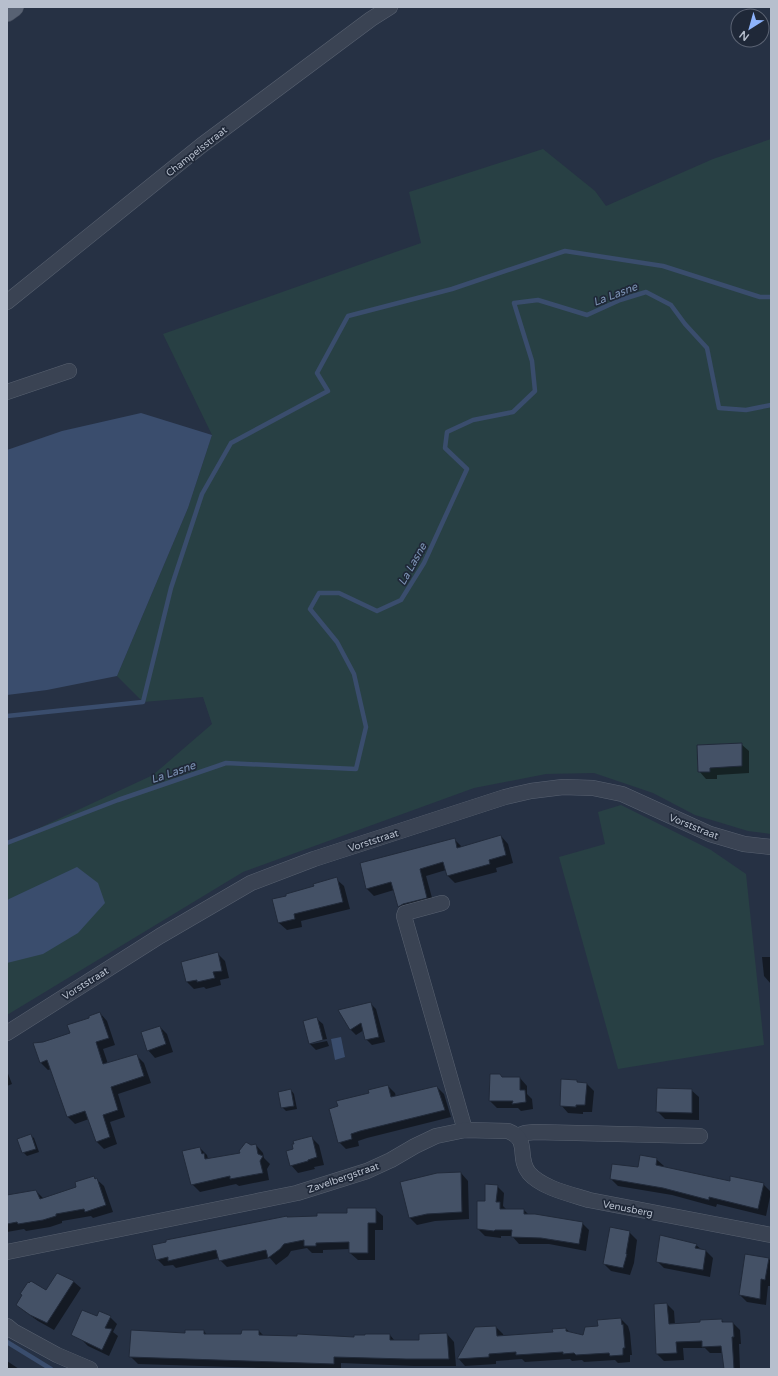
<svg xmlns="http://www.w3.org/2000/svg" width="778" height="1376" viewBox="0 0 778 1376" font-family="'Varela Round',sans-serif">
	<style>
		.green { fill: #284044 }
		.water { fill: #3a4d6d }
		.shadow { fill: #0007 }
		.lines { fill: none; stroke-linecap: round; stroke-linejoin: round }
		.stream { stroke: #3a4d6d; stroke-width: 4.5 }
		.building { fill: #445166; stroke: #212a3a }
		.minor-casing { stroke: #586170; stroke-width: 16 }
		.major-casing { stroke: #444c5c; stroke-width: 20 }
		.minor { stroke: #3a4353; stroke-width: 15 }
		.major { stroke: #586273; stroke-width: 19 }
		.labels { text-anchor: middle; stroke-width: 3.5; stroke-linejoin: round; paint-order: stroke }
		.street-label { font-size: 10px; fill: #b7bfcd; stroke: #1f2838 }
		.water-label { font-size: 11px; font-style: italic; fill: #7d93b5; stroke: #1f2838 }
	</style>
	<rect width="100%" height="100%" fill="#263144"/>
	<g class="green">
		<path d="M 771,139 L 771,834 L 748,831 L 695,815 L 653,793 L 594,773 L 546,774 L 474,788 L 243,872 L 7,1015 L 7,843 L 153,775 L 212,724 L 203,697 L 143,702 L 117,676 L 188,508 L 212,435 L 163,334 L 421,243 L 409,192 L 543,149 L 595,191 L 606,206 L 713,159 Z"/>
		<path d="M 621,805 L 711,850 L 746,874 L 764,1045 L 618,1069 L 559,857 L 605,844 L 598,812 Z"/>
	</g>
	<g class="water">
		<path d="M 141,413 L 212,435 L 188,508 L 117,676 L 47,690 L 7,695 L 7,450 L 62,431 Z"/>
		<path d="M 77,867 L 98,883 L 105,903 L 78,933 L 43,954 L 7,963 L 7,901 L 9,899 Z"/>
		<path d="M 341,1037 L 345,1057 L 335,1060 L 331,1039 Z"/>
	</g>
	<g class="shadow">
		<path d="M 741,744 L 749,751 L 749,773 L 717,775 L 717,779 L 706,779 L 699,771 Z"/>
		<path d="M 501,836 L 508,844 L 513,863 L 496,868 L 497,872 L 455,883 L 448,876 L 446,870 L 426,876 L 434,905 L 406,914 L 399,907 L 394,890 L 374,896 L 367,889 L 361,864 L 454,839 L 462,847 Z"/>
		<path d="M 336,879 L 344,886 L 350,909 L 301,921 L 302,927 L 287,930 L 279,923 L 274,900 L 315,887 Z"/>
		<path d="M 218,954 L 225,961 L 229,978 L 220,980 L 221,985 L 206,989 L 204,987 L 194,989 L 187,982 L 182,963 Z"/>
		<path d="M 762,957 L 771,957 L 771,984 L 764,976 Z"/>
		<path d="M 370,1003 L 376,1009 L 385,1042 L 372,1045 L 366,1039 L 364,1030 L 356,1035 L 350,1029 Z"/>
		<path d="M 100,1013 L 107,1021 L 115,1045 L 103,1049 L 108,1064 L 136,1055 L 144,1063 L 151,1083 L 118,1094 L 125,1117 L 110,1122 L 117,1144 L 104,1149 L 97,1142 L 89,1119 L 75,1124 L 67,1116 L 51,1069 L 48,1070 L 41,1063 L 43,1043 L 71,1034 L 90,1018 Z"/>
		<path d="M 317,1019 L 323,1024 L 327,1039 L 312,1042 L 312,1044 L 327,1041 L 329,1046 L 316,1050 L 310,1044 Z"/>
		<path d="M 160,1027 L 167,1034 L 173,1052 L 155,1058 L 148,1050 Z"/>
		<path d="M 7,1071 L 12,1084 L 7,1086 Z"/>
		<path d="M 503,1078 L 520,1078 L 527,1086 L 527,1094 L 532,1099 L 533,1109 L 521,1111 L 518,1108 L 497,1108 L 490,1101 Z"/>
		<path d="M 577,1081 L 579,1084 L 587,1084 L 594,1091 L 592,1112 L 583,1112 L 583,1114 L 568,1113 L 561,1105 Z"/>
		<path d="M 388,1086 L 395,1093 L 396,1097 L 437,1087 L 444,1094 L 451,1117 L 367,1138 L 358,1141 L 359,1146 L 346,1149 L 339,1142 L 370,1094 Z"/>
		<path d="M 291,1090 L 294,1094 L 297,1109 L 286,1111 L 282,1107 Z"/>
		<path d="M 691,1090 L 699,1097 L 699,1120 L 665,1119 L 657,1111 Z"/>
		<path d="M 30,1135 L 34,1138 L 39,1152 L 27,1156 L 23,1152 Z"/>
		<path d="M 312,1138 L 319,1145 L 324,1165 L 314,1167 L 315,1169 L 298,1173 L 291,1165 L 294,1150 Z"/>
		<path d="M 256,1145 L 263,1153 L 264,1158 L 270,1164 L 267,1169 L 269,1180 L 239,1186 L 236,1184 L 200,1192 L 192,1184 L 200,1148 L 207,1155 L 208,1159 L 241,1154 L 251,1147 Z"/>
		<path d="M 656,1159 L 664,1166 L 664,1168 L 730,1182 L 763,1184 L 771,1192 L 766,1216 L 717,1204 L 716,1207 L 672,1195 L 618,1186 L 611,1179 L 639,1168 Z"/>
		<path d="M 461,1173 L 468,1181 L 469,1219 L 435,1221 L 417,1225 L 410,1218 L 401,1183 Z"/>
		<path d="M 94,1177 L 104,1186 L 113,1212 L 93,1218 L 91,1216 L 62,1221 L 62,1223 L 50,1227 L 26,1231 L 24,1229 L 7,1232 L 7,1200 L 36,1191 L 43,1198 L 78,1187 Z"/>
		<path d="M 497,1186 L 504,1193 L 503,1206 L 507,1210 L 524,1210 L 529,1215 L 582,1223 L 589,1230 L 586,1251 L 549,1244 L 519,1244 L 512,1236 L 501,1236 L 501,1238 L 485,1236 L 478,1229 L 486,1202 Z"/>
		<path d="M 375,1209 L 383,1216 L 383,1230 L 375,1230 L 375,1260 L 358,1260 L 350,1253 L 350,1249 L 323,1250 L 323,1253 L 312,1253 L 307,1248 L 291,1251 L 288,1256 L 276,1265 L 270,1258 L 227,1267 L 220,1260 L 219,1258 L 176,1268 L 173,1265 L 164,1266 L 157,1259 L 288,1218 L 318,1217 L 348,1214 Z"/>
		<path d="M 629,1232 L 637,1240 L 634,1263 L 630,1275 L 611,1271 L 604,1264 Z"/>
		<path d="M 696,1245 L 702,1250 L 706,1251 L 713,1258 L 710,1277 L 664,1268 L 657,1261 Z"/>
		<path d="M 769,1259 L 771,1261 L 771,1286 L 768,1286 L 766,1305 L 747,1302 L 740,1295 Z"/>
		<path d="M 58,1274 L 74,1282 L 81,1288 L 54,1330 L 38,1321 L 24,1311 L 17,1305 L 23,1295 L 46,1292 Z"/>
		<path d="M 667,1304 L 674,1311 L 675,1325 L 721,1320 L 725,1323 L 733,1323 L 740,1330 L 741,1344 L 739,1344 L 740,1369 L 725,1369 L 723,1353 L 710,1353 L 705,1348 L 683,1348 L 684,1360 L 664,1361 L 657,1354 Z"/>
		<path d="M 98,1317 L 110,1317 L 117,1324 L 113,1332 L 118,1336 L 109,1356 L 88,1346 L 81,1339 Z"/>
		<path d="M 621,1319 L 628,1326 L 630,1333 L 632,1355 L 630,1355 L 630,1362 L 618,1363 L 615,1360 L 584,1362 L 582,1360 L 572,1361 L 570,1359 L 525,1362 L 522,1359 L 496,1361 L 496,1364 L 465,1366 L 458,1358 L 496,1327 L 503,1334 L 504,1337 L 554,1333 L 553,1330 L 566,1329 L 571,1333 L 584,1336 L 599,1327 Z"/>
		<path d="M 204,1331 L 207,1335 L 242,1335 L 259,1331 L 264,1336 L 355,1338 L 366,1335 L 390,1335 L 395,1341 L 420,1341 L 447,1334 L 454,1342 L 456,1366 L 414,1366 L 341,1363 L 341,1369 L 295,1369 L 138,1364 L 130,1356 L 186,1334 Z"/>
		<path d="M 7,1361 L 19,1369 L 7,1369 Z"/>
	</g>
	<g class="lines">
		<g class="stream">
			<path d="M 7,716 L 143,702 L 171,588 L 202,494 L 231,443 L 328,391 L 317,373 L 348,316 L 452,289 L 565,251 L 663,266 L 760,297 L 771,297"/>
			<path d="M 7,843 L 118,800 L 226,763 L 356,769 L 366,727 L 354,674 L 337,642 L 310,609 L 319,593 L 339,593 L 377,611 L 401,600 L 424,563 L 467,469 L 445,448 L 447,432 L 473,420 L 513,412 L 535,391 L 532,361 L 514,303 L 538,300 L 587,315 L 620,300 L 646,292 L 671,305 L 685,324 L 707,348 L 719,408 L 746,410 L 771,405"/>
			<path d="M 7,1342 L 51,1369"/>
		</g>
	</g>
	<g class="building">
		<path d="M 742,743 L 742,766 L 710,768 L 710,772 L 698,772 L 697,745 Z"/>
		<path d="M 501,835 L 506,855 L 489,860 L 490,864 L 447,876 L 443,862 L 420,869 L 427,898 L 403,904 L 398,907 L 391,882 L 366,889 L 360,863 L 455,838 L 457,848 Z"/>
		<path d="M 337,877 L 343,902 L 294,914 L 295,919 L 278,923 L 272,899 L 286,896 L 286,894 L 314,886 L 313,884 Z"/>
		<path d="M 218,952 L 222,971 L 213,972 L 215,978 L 197,982 L 197,980 L 186,982 L 181,962 Z"/>
		<path d="M 371,1002 L 379,1037 L 365,1040 L 361,1023 L 350,1030 L 338,1010 Z"/>
		<path d="M 100,1012 L 109,1038 L 96,1042 L 103,1064 L 137,1054 L 144,1076 L 111,1087 L 118,1110 L 103,1115 L 110,1137 L 96,1142 L 85,1111 L 67,1117 L 47,1060 L 40,1063 L 33,1043 L 43,1042 L 70,1033 L 67,1025 L 89,1018 L 89,1016 Z"/>
		<path d="M 317,1017 L 323,1040 L 309,1044 L 303,1021 Z"/>
		<path d="M 160,1026 L 166,1044 L 147,1051 L 141,1032 Z"/>
		<path d="M 490,1074 L 500,1074 L 502,1077 L 520,1077 L 520,1090 L 525,1090 L 526,1102 L 512,1104 L 513,1101 L 489,1101 Z"/>
		<path d="M 561,1079 L 577,1080 L 577,1082 L 587,1083 L 585,1105 L 576,1105 L 576,1107 L 560,1106 Z"/>
		<path d="M 388,1085 L 391,1097 L 437,1086 L 445,1110 L 360,1131 L 351,1134 L 352,1139 L 338,1143 L 329,1109 L 338,1106 L 336,1101 L 369,1093 L 368,1090 Z"/>
		<path d="M 657,1088 L 692,1089 L 692,1113 L 656,1112 Z"/>
		<path d="M 291,1089 L 294,1106 L 281,1108 L 278,1092 Z"/>
		<path d="M 31,1134 L 36,1149 L 22,1153 L 17,1139 Z"/>
		<path d="M 312,1136 L 317,1157 L 308,1160 L 308,1161 L 290,1166 L 286,1151 L 293,1149 L 292,1144 L 294,1144 L 293,1141 Z"/>
		<path d="M 246,1142 L 251,1145 L 256,1144 L 258,1154 L 263,1156 L 260,1161 L 263,1173 L 230,1179 L 230,1176 L 191,1185 L 182,1151 L 200,1147 L 202,1154 L 204,1153 L 205,1159 L 240,1153 L 239,1151 Z"/>
		<path d="M 640,1155 L 657,1158 L 656,1165 L 730,1181 L 730,1176 L 764,1183 L 758,1209 L 709,1197 L 709,1200 L 663,1188 L 610,1179 L 612,1164 L 638,1167 Z"/>
		<path d="M 461,1172 L 462,1212 L 427,1214 L 409,1218 L 400,1182 L 437,1173 Z"/>
		<path d="M 94,1176 L 95,1179 L 97,1178 L 106,1205 L 85,1212 L 84,1209 L 56,1214 L 56,1216 L 43,1220 L 18,1224 L 17,1222 L 7,1224 L 7,1195 L 36,1190 L 40,1199 L 76,1187 L 75,1182 Z"/>
		<path d="M 485,1184 L 498,1185 L 496,1202 L 500,1202 L 500,1209 L 524,1209 L 524,1214 L 535,1214 L 583,1222 L 579,1244 L 541,1238 L 511,1237 L 512,1230 L 495,1230 L 494,1231 L 477,1229 L 477,1201 L 485,1201 Z"/>
		<path d="M 347,1208 L 376,1208 L 376,1223 L 368,1223 L 368,1253 L 349,1253 L 349,1242 L 316,1243 L 316,1246 L 304,1246 L 304,1240 L 284,1244 L 280,1249 L 268,1258 L 266,1250 L 219,1261 L 216,1250 L 168,1261 L 168,1257 L 156,1260 L 152,1245 L 166,1242 L 166,1240 L 287,1216 L 287,1217 L 317,1216 L 317,1213 L 347,1213 Z"/>
		<path d="M 610,1227 L 630,1231 L 626,1254 L 627,1254 L 623,1268 L 603,1264 Z"/>
		<path d="M 660,1235 L 697,1244 L 695,1248 L 706,1250 L 703,1270 L 656,1262 Z"/>
		<path d="M 745,1254 L 769,1258 L 765,1280 L 761,1279 L 760,1299 L 739,1295 Z"/>
		<path d="M 57,1273 L 74,1281 L 47,1323 L 30,1315 L 16,1305 L 22,1295 L 20,1294 L 28,1282 L 29,1283 L 31,1281 L 46,1290 Z"/>
		<path d="M 667,1303 L 669,1324 L 700,1322 L 700,1320 L 722,1319 L 722,1322 L 733,1322 L 734,1337 L 732,1337 L 734,1369 L 724,1369 L 721,1346 L 702,1347 L 702,1341 L 676,1342 L 677,1353 L 656,1354 L 654,1304 Z"/>
		<path d="M 82,1310 L 97,1316 L 99,1311 L 111,1316 L 105,1328 L 112,1329 L 102,1350 L 71,1335 Z"/>
		<path d="M 621,1318 L 622,1325 L 623,1324 L 625,1348 L 623,1348 L 623,1355 L 610,1356 L 609,1353 L 576,1355 L 574,1353 L 563,1354 L 563,1352 L 516,1355 L 516,1352 L 489,1354 L 489,1357 L 457,1359 L 475,1327 L 496,1326 L 497,1336 L 553,1332 L 552,1329 L 566,1328 L 566,1331 L 583,1335 L 585,1327 L 598,1326 L 597,1320 Z"/>
		<path d="M 131,1330 L 185,1333 L 185,1330 L 204,1330 L 204,1334 L 241,1334 L 242,1330 L 259,1330 L 259,1335 L 297,1336 L 297,1334 L 354,1337 L 354,1335 L 365,1335 L 365,1334 L 390,1334 L 390,1340 L 419,1340 L 419,1334 L 447,1333 L 449,1359 L 406,1359 L 334,1357 L 334,1364 L 129,1357 Z"/>
	</g>
	<g class="lines">
		<defs>
			<g id="minor">
				<path d="M 7,302 L 202,145 L 371,19 L 390,7"/>
				<path d="M 7,392 L 69,371"/>
				<path d="M 442,903 L 405,913 L 404,916 L 465,1130"/>
				<path d="M 7,1033 L 160,936 L 251,883 L 314,859 L 505,797 L 531,791 L 563,787 L 593,788 L 622,794 L 710,834 L 744,844 L 771,847"/>
				<path d="M 517,1136 L 525,1133 L 535,1132 L 700,1136"/>
				<path d="M 7,1252 L 297,1193 L 367,1171 L 391,1160 L 415,1146 L 436,1136 L 465,1130 L 508,1131 C 531,1140 516,1157 529,1173 C 542,1188 570,1194 589,1200 L 771,1235"/>
				<path d="M 7,1326 L 13,1331 L 57,1355 L 90,1369"/>
			</g>
			<path id="major" d="M 7,12 L 14,7"/>
		</defs>
		<use href="#minor" class="minor-casing"/>
		<use href="#major" class="major-casing"/>
		<use href="#minor" class="minor"/>
		<use href="#major" class="major"/>
	</g>
	<g class="labels">
		<g class="street-label">
			<text transform="translate(196 151) rotate(-38)" y="4">Champelsstraat</text>
			<text transform="translate(694 826) rotate(22)" y="4">Vorststraat</text>
			<text transform="translate(373 840) rotate(-18)" y="4">Vorststraat</text>
			<text transform="translate(85 983) rotate(-32)" y="4">Vorststraat</text>
			<text transform="translate(343 1177) rotate(-19)" y="4">Zavelbergstraat</text>
			<text transform="translate(628 1208) rotate(11)" y="4">Venusberg</text>
		</g>
		<g class="water-label">
			<text transform="translate(615 294) rotate(-21)" y="4">La Lasne</text>
			<text transform="translate(412 564) rotate(-61)" y="4">La Lasne</text>
			<text transform="translate(173 772) rotate(-19)" y="4">La Lasne</text>
		</g>
	</g>
	<rect width="778" height="1376" fill="none" stroke="#b7bfcd" stroke-width="16"/>
	<g transform="translate(750 28) rotate(217)"><circle r="19" fill="#1f2838" stroke="#5c6474"/>
	<path d="M0-3L7 15L0 10L-7 15Z" fill="#8db3fc"/>
	<text y="-6" font-size="11" font-weight="bold" text-anchor="middle" fill="#b7bfcd">N</text>
	</g>
</svg>
